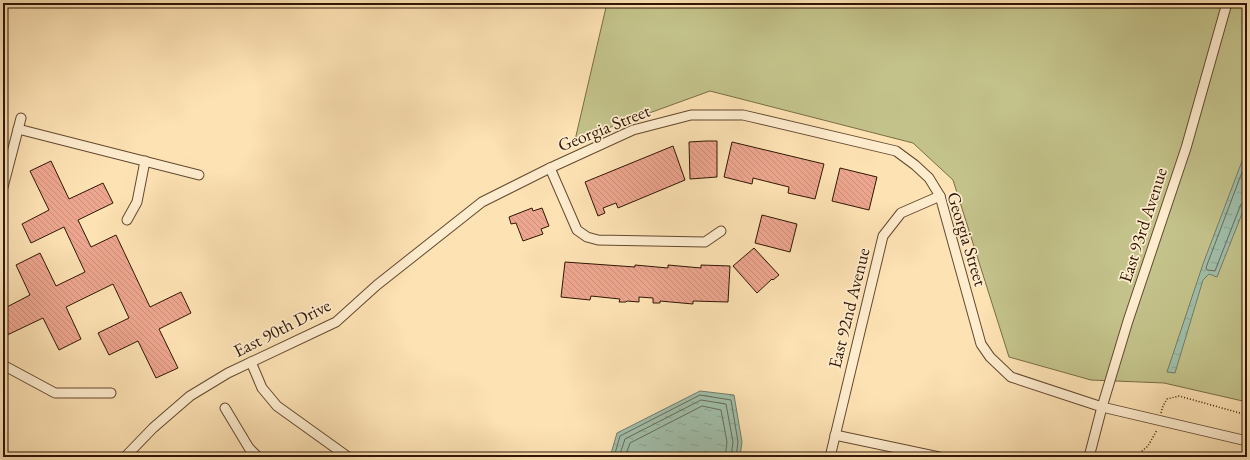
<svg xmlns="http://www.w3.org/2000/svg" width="1250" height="460" viewBox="0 0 1250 460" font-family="'EB Garamond',serif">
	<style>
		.green { fill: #c3c28a; stroke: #7a6c46 }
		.water { fill: url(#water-ripples); stroke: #737b67 }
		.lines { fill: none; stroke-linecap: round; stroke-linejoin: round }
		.shore { stroke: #686a56; stroke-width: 1 }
		.building { fill: url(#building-back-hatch); stroke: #301603 }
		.minor-casing { stroke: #63492f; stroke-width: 11 }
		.path { stroke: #301603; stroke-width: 1.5; stroke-dasharray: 1 2; stroke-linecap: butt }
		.minor { stroke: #feecce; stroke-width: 9 }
		.labels { text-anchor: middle; stroke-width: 3.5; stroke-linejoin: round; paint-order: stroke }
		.street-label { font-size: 18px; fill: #301603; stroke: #feecce }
	</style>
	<defs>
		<pattern id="water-ripples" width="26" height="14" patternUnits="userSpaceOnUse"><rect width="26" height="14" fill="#a0beaa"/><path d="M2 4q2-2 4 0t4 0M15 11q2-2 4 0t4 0" fill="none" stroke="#8aa391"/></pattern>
		<pattern id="building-back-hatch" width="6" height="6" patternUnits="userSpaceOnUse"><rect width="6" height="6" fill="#eda68f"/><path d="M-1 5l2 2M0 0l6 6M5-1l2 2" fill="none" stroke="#cc8e7a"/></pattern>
	</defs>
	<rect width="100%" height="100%" fill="#fde2b4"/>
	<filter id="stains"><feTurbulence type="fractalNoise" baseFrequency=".005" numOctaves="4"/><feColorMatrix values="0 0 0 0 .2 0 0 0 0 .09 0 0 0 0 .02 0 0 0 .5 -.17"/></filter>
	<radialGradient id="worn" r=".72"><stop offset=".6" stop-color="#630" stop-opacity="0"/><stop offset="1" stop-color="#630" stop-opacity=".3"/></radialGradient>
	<path class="green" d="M 607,3 L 1247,3 L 1247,402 L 1164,383 L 1091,380 L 1009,357 L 953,180 L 913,143 L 710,91 L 575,140 Z"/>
	<g class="water">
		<path d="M 1247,148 L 1247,201 L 1217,277 L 1209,274 L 1203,280 L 1175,373 L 1167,372 L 1203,264 Z"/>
		<path d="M 700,391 L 734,395 L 742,442 L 740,457 L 610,457 L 617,433 Z"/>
	</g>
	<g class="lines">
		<g class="shore">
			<path d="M 1247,159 L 1207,265 L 1206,268 L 1207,270 L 1215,271 L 1241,204 L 1244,202 L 1247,202"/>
			<path d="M 614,457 L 620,436 L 700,395 L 731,400 L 738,442 L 736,457"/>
			<path d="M 619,457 L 625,439 L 701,400 L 726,404 L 733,442 L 731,457"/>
			<path d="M 625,457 L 630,443 L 702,406 L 721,410 L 727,442 L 725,457"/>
		</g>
	</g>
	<g class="building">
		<path d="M 706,141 L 717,141 L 717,177 L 690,179 L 689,142 Z"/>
		<path d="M 732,142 L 824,164 L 815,199 L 788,193 L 789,187 L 753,178 L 752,184 L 724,177 Z"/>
		<path d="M 673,146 L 685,180 L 618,208 L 616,203 L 603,208 L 605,213 L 598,216 L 585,182 Z"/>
		<path d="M 51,161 L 69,199 L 103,183 L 113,203 L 78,220 L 91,247 L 116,235 L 150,307 L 181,292 L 191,313 L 159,329 L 178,368 L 156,378 L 138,341 L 109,355 L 98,333 L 129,318 L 113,284 L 66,307 L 81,339 L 59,350 L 43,318 L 3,337 L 3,309 L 30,295 L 16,265 L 40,253 L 56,286 L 85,272 L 64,227 L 31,243 L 22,224 L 49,210 L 30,171 Z"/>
		<path d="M 840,168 L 877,177 L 869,210 L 832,201 Z"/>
		<path d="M 532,208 L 533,211 L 542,208 L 549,226 L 541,229 L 543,234 L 523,241 L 516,223 L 511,224 L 509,217 Z"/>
		<path d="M 762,215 L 797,224 L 790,252 L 755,243 Z"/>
		<path d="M 754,248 L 779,275 L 773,280 L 772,279 L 757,293 L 733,266 Z"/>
		<path d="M 565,262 L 635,267 L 635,265 L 668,268 L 668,265 L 701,268 L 701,265 L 730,266 L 728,302 L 693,301 L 693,304 L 660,301 L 660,303 L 653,303 L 653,298 L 639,297 L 639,302 L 627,301 L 626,302 L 619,302 L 620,299 L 591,296 L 590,300 L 561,297 Z"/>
	</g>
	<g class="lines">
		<defs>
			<g id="minor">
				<path d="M 18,129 L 199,175"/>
				<path d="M 550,168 L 577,230 L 587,237 L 598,240 L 705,242 L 721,231"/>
				<path d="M 3,187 L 21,118"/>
				<path d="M 127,220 L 137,202 L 145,161"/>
				<path d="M 251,362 L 262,388 L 277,406 L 348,457"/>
				<path d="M 3,365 L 55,393 L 111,393"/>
				<path d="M 225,408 L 249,448 L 258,457"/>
				<path d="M 835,435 L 939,457"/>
				<path d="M 125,457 L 153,428 L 190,396 L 228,373 L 336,322 L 377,285 L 482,202 L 550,168 L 633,130 L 691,115 L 743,115 L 896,151 L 915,165 L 929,178 L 940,196 L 981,344 L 990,357 L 1011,377 L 1102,407 L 1247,441"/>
				<path d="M 830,457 L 883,236 L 901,213 L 940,196"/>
				<path d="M 1089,457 L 1102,407 L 1128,321 L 1186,148 L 1227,3"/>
			</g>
		</defs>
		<use href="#minor" class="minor-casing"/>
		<g class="path">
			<path d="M 1161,413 L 1163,406 L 1167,399 L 1179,396 L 1247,415"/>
			<path d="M 1135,457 L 1148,446 L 1157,430"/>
		</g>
		<use href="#minor" class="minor"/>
	</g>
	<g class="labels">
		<g class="street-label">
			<text transform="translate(604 128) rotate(-22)" y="6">Georgia Street</text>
			<text transform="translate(1143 225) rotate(-72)" y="6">East 93rd Avenue</text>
			<text transform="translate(967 239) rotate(73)" y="6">Georgia Street</text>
			<text transform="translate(849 308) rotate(-76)" y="6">East 92nd Avenue</text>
			<text transform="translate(282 328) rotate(-27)" y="6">East 90th Drive</text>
		</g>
	</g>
	<rect width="1250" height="460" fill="none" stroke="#fde2b4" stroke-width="16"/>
	<rect x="4" y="4" width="1242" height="452" fill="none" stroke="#301603" stroke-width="2"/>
	<rect x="8" y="8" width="1234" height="444" fill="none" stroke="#301603"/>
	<rect width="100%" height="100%" filter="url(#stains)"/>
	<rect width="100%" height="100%" fill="url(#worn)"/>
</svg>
